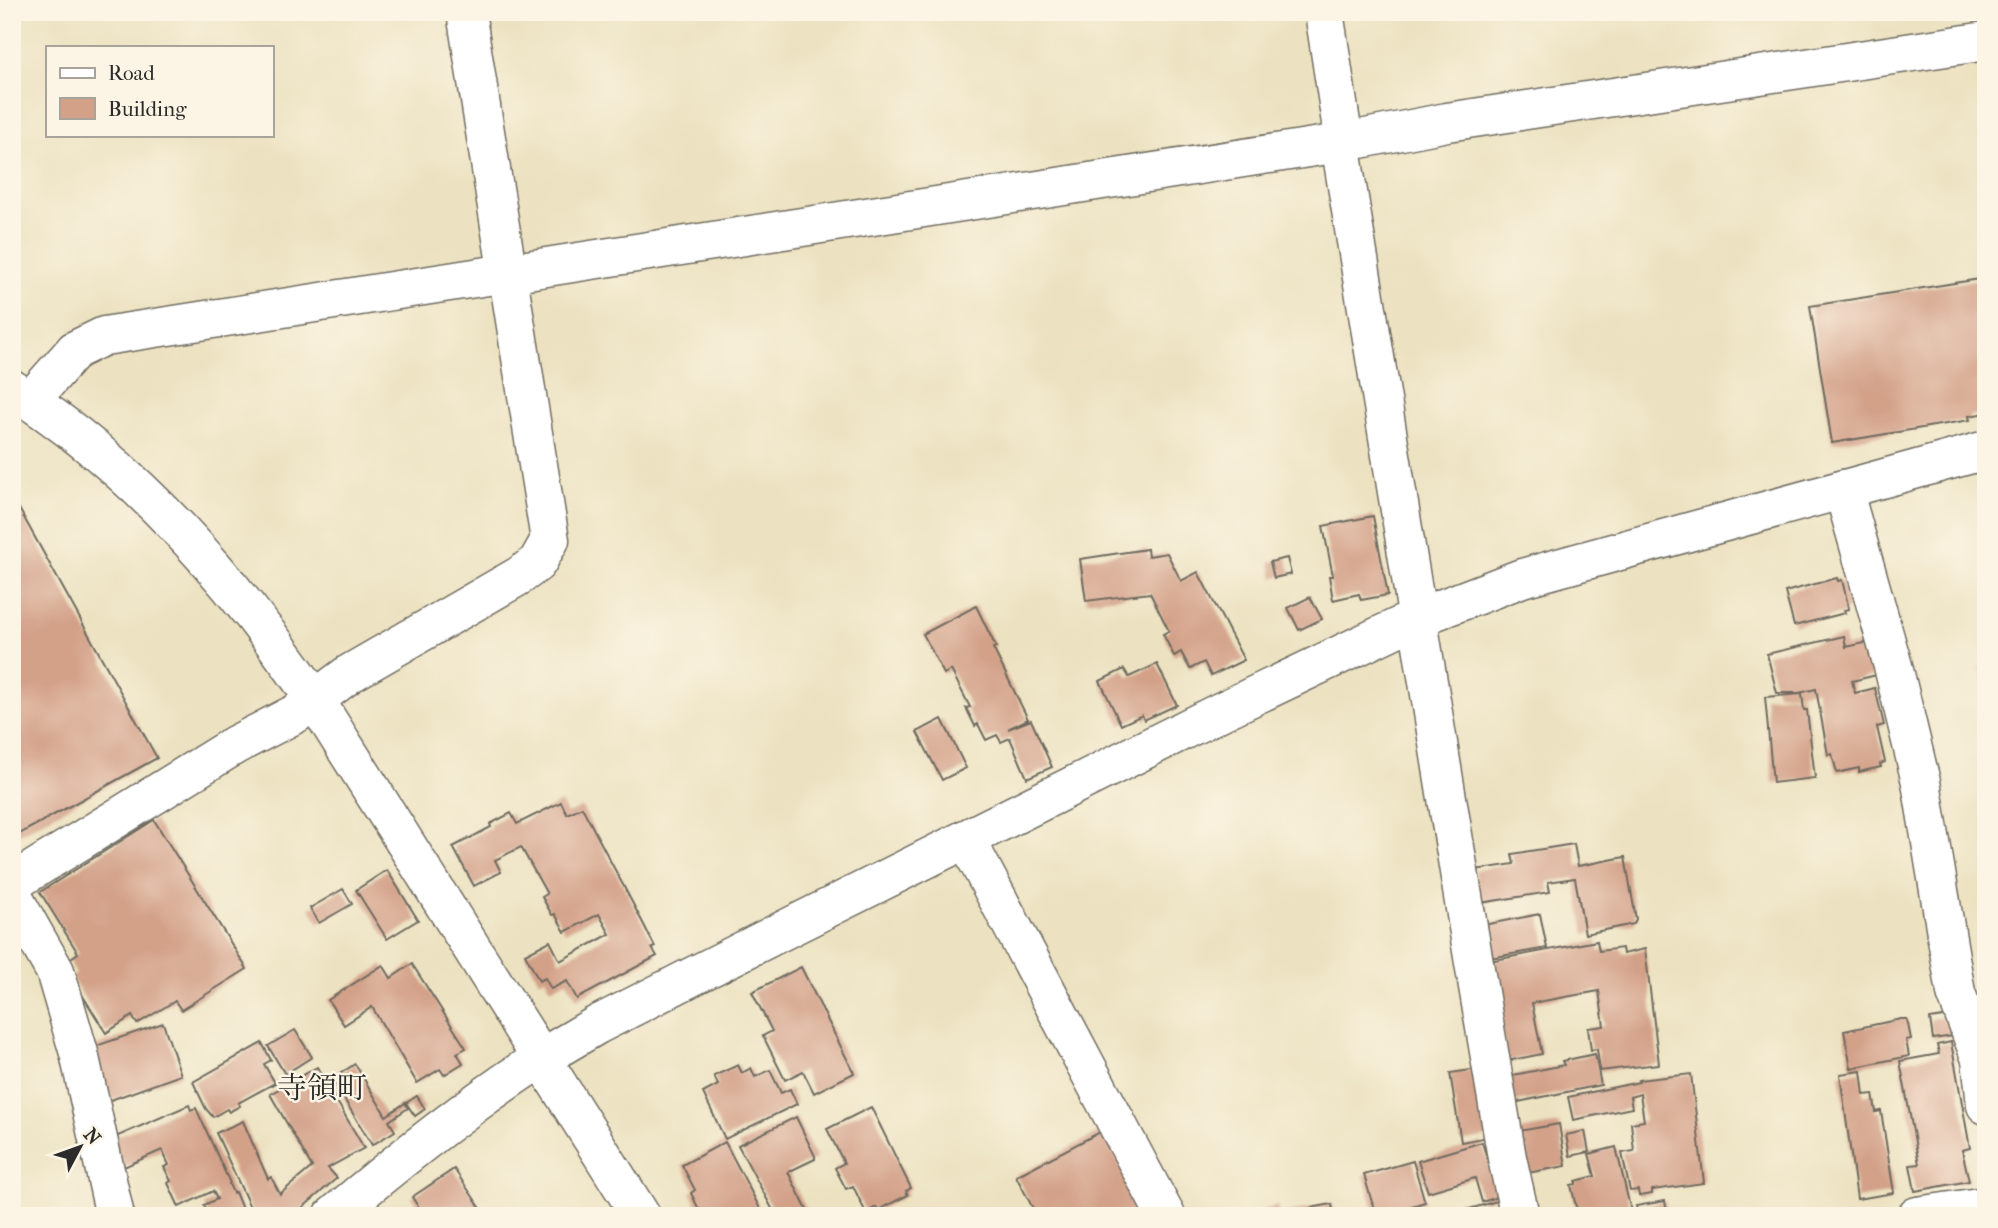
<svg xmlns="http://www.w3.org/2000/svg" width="1998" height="1228" viewBox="0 0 1998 1228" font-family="'IM FELL French Canon','Noto Serif JP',serif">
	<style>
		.building { fill: #d3a088 }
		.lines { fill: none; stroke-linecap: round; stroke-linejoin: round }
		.minor-casing { stroke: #6f6b60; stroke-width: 41 }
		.tertiary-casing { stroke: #6f6b60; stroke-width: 41 }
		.minor { stroke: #fff; stroke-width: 38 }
		.tertiary { stroke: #fff; stroke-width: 38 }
		.labels { text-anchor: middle; stroke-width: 5; stroke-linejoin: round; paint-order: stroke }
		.quarter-label { font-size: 30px; fill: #2b2b2b; stroke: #fcf5e5 }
	</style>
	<rect width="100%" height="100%" fill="#fcf5e5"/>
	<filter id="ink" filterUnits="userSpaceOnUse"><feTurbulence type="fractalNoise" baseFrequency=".0143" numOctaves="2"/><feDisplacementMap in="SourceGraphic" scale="14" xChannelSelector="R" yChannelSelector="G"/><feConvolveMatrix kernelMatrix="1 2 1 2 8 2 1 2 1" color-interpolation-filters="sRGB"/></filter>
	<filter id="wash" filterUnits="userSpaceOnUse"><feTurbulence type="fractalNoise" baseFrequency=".00686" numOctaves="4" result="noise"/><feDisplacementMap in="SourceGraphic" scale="28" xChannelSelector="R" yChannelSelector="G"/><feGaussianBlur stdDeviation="1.57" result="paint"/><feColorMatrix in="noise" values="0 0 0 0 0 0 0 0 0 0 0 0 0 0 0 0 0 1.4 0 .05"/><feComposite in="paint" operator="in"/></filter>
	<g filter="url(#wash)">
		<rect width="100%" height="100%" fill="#ece2c1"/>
		<g id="blocks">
			<g class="building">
				<path d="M 1986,278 L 1986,413 L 1969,416 L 1970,420 L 1832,443 L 1810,306 Z"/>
				<path d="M 17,505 L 157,758 L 12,838 L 12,507 Z"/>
				<path d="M 1373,516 L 1388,595 L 1361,600 L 1359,594 L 1333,600 L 1329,576 L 1333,576 L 1323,526 Z"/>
				<path d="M 1147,549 L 1148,556 L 1167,553 L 1181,581 L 1198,572 L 1244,660 L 1211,676 L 1204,662 L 1190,669 L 1181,652 L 1174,656 L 1163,634 L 1169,631 L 1150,593 L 1086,601 L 1080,559 Z"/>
				<path d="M 1287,558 L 1291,574 L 1274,578 L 1270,562 Z"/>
				<path d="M 1837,578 L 1838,581 L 1842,580 L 1849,609 L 1844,610 L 1845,613 L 1794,626 L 1785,592 Z"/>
				<path d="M 1310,597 L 1322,619 L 1299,630 L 1288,608 Z"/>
				<path d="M 976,606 L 996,647 L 993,648 L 1028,719 L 1008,729 L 1031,720 L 1052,767 L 1027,778 L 1010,738 L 1001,742 L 997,735 L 986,740 L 978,724 L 975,726 L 966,708 L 970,707 L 951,670 L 944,674 L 923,634 Z"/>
				<path d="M 1844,636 L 1846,647 L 1878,640 L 1885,673 L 1852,681 L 1855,693 L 1875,688 L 1884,725 L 1877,727 L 1885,762 L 1880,764 L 1881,767 L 1859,772 L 1859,768 L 1837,773 L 1832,754 L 1828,755 L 1816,689 L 1799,693 L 1777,693 L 1767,654 Z"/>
				<path d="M 1157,664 L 1177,705 L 1144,720 L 1142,715 L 1121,725 L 1100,681 L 1124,669 L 1129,677 Z"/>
				<path d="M 1986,666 L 1986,684 L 1985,684 L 1980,668 Z"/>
				<path d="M 1802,694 L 1804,710 L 1807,710 L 1815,778 L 1773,783 L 1765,697 Z"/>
				<path d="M 942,719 L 966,768 L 942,780 L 917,732 Z"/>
				<path d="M 561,802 L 567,814 L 582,807 L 644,925 L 655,947 L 652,948 L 657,956 L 577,999 L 567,981 L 551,989 L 545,978 L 539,981 L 525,954 L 550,941 L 560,961 L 610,934 L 599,914 L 565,932 L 555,914 L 552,915 L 542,897 L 547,894 L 521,847 L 495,860 L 501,872 L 474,886 L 453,847 L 491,827 L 490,824 L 511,813 L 517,824 Z"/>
				<path d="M 154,820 L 247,969 L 181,1010 L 175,1001 L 137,1024 L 132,1016 L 106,1033 L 71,977 L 76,974 L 68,960 L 78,953 L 40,892 Z"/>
				<path d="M 1574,844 L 1578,866 L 1625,857 L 1636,919 L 1634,924 L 1585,934 L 1575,878 L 1548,882 L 1550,892 L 1480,903 L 1475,870 L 1514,864 L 1512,854 Z"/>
				<path d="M 387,870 L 418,920 L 387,939 L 356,890 Z"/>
				<path d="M 343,889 L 352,904 L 319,923 L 310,908 Z"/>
				<path d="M 1540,914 L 1547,948 L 1490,958 L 1483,925 Z"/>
				<path d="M 1597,941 L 1599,951 L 1622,948 L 1623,954 L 1645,949 L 1659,1064 L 1600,1071 L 1597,1049 L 1591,1050 L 1588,1028 L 1604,1026 L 1599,991 L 1532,1003 L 1542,1054 L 1507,1061 L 1489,961 Z"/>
				<path d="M 412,964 L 466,1048 L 457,1053 L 463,1063 L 444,1075 L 440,1069 L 417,1083 L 372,1007 L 344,1025 L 328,1000 L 383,965 L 391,978 Z"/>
				<path d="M 801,967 L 854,1073 L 814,1093 L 803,1071 L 785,1080 L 763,1036 L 772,1031 L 752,992 Z"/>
				<path d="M 1950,1016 L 1953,1036 L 1933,1039 L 1930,1019 Z"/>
				<path d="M 1901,1019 L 1907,1019 L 1911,1039 L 1906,1040 L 1909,1056 L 1851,1068 L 1844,1031 Z"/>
				<path d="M 163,1023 L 181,1075 L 108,1101 L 90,1048 Z"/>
				<path d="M 295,1030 L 312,1057 L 285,1074 L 268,1046 Z"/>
				<path d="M 1951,1042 L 1970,1148 L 1962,1150 L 1969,1181 L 1915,1191 L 1910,1165 L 1919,1164 L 1900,1061 L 1939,1054 L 1937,1045 Z"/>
				<path d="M 262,1043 L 271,1060 L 264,1064 L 275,1083 L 238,1103 L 240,1106 L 229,1112 L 227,1109 L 213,1117 L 206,1109 L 193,1082 Z"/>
				<path d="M 1595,1054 L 1601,1085 L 1513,1103 L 1508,1076 L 1564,1065 L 1562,1061 Z"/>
				<path d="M 355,1064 L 386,1116 L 405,1103 L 408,1108 L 389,1121 L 395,1131 L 372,1145 L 332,1079 Z"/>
				<path d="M 738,1065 L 742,1073 L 751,1068 L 755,1077 L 770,1070 L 781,1093 L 790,1089 L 797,1104 L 725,1139 L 703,1093 L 718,1085 L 714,1076 Z"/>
				<path d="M 317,1067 L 364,1148 L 328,1168 L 337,1178 L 293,1216 L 254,1216 L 216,1133 L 243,1121 L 268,1179 L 271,1177 L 280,1194 L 312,1167 L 270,1094 Z"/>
				<path d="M 1479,1069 L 1489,1137 L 1461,1142 L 1450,1073 Z"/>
				<path d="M 1861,1071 L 1864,1095 L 1873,1094 L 1876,1112 L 1881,1111 L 1894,1193 L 1857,1199 L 1840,1074 Z"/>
				<path d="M 1691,1074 L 1704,1183 L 1652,1190 L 1652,1194 L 1639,1196 L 1638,1190 L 1630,1191 L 1622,1153 L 1634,1151 L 1631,1123 L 1644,1121 L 1640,1094 L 1630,1097 L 1632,1108 L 1573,1120 L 1568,1097 L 1639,1082 L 1638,1080 Z"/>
				<path d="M 417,1096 L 425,1109 L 415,1116 L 406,1103 Z"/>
				<path d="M 189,1105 L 191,1110 L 196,1108 L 230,1183 L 229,1184 L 233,1193 L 235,1192 L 245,1216 L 209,1216 L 204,1205 L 217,1199 L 213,1191 L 179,1207 L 168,1183 L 171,1181 L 164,1167 L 169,1165 L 162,1150 L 124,1167 L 111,1139 Z"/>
				<path d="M 871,1107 L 911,1188 L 906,1191 L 908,1195 L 878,1210 L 876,1207 L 866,1213 L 853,1186 L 846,1189 L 835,1168 L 844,1163 L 827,1129 Z"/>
				<path d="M 796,1117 L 815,1156 L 815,1159 L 788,1172 L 810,1216 L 776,1216 L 738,1145 Z"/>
				<path d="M 1559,1124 L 1566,1166 L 1527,1173 L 1519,1131 Z"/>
				<path d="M 1102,1131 L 1147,1216 L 1037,1216 L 1016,1176 Z"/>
				<path d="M 1585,1131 L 1589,1152 L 1570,1156 L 1566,1135 Z"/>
				<path d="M 725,1142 L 764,1216 L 702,1216 L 691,1193 L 695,1190 L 682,1165 Z"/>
				<path d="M 1482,1142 L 1491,1171 L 1504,1195 L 1482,1202 L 1475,1178 L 1428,1192 L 1418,1161 Z"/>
				<path d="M 1616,1147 L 1632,1216 L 1578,1216 L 1571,1185 L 1576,1184 L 1576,1181 L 1595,1176 L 1589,1154 Z"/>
				<path d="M 1413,1161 L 1425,1202 L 1402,1209 L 1404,1216 L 1376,1216 L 1364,1175 Z"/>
				<path d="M 454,1169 L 486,1216 L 424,1216 L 412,1197 Z"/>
				<path d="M 1504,1199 L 1509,1216 L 1460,1216 L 1459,1212 Z"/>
				<path d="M 1665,1201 L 1668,1216 L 1638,1216 L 1636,1206 Z"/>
				<path d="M 1332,1204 L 1334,1216 L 1285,1216 L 1284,1213 Z"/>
				<path d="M 1277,1206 L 1279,1216 L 1246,1216 L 1246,1215 Z"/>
			</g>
		</g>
	</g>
	<g filter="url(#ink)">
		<use href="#blocks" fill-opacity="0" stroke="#6f6b60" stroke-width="2"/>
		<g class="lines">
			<defs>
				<g id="minor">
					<path d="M 1324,12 L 1341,123 L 1340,143 L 1470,939 L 1507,1158 L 1520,1216"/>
					<path d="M 30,401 L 75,350 L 104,336 L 1340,143 L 1447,122 L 1986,41"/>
					<path d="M 1843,489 L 1893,666 L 1921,782 L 1956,993 L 1981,1059 L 1986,1105"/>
					<path d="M 966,839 L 1166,1216"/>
					<path d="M 12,883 L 235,745 L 297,713 L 349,674 L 519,576 L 537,563 L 550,540 L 466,12"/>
					<path d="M 12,895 L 55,971 L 79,1053 L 115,1216"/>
					<path d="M 333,1216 C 399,1160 468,1105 541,1058"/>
					<path d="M 1917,1216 L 1986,1206"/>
				</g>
				<g id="tertiary">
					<path d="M 12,389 C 136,468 233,580 315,700 L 641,1216"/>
					<path d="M 541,1058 L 597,1025 L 776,934 L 1222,711 L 1417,618 L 1522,578 L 1986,450"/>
				</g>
			</defs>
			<use href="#minor" class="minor-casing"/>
			<use href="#tertiary" class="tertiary-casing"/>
			<use href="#minor" class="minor"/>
			<use href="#tertiary" class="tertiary"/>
		</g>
	</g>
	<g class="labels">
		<g class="quarter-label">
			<text x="322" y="1098">寺領町</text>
		</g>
	</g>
	<rect width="1998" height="1228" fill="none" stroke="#fcf5e5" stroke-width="42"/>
	<rect x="46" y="46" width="228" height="91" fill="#fcf5e5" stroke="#a8a49b" stroke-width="2"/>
	<rect x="60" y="68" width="35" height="10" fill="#ffffff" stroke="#a8a49b" stroke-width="2"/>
	<text x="108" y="80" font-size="21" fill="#2b2b2b">Road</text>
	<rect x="60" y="98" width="35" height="21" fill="#d3a088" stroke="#a8a49b" stroke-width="2"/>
	<text x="108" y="116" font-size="21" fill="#2b2b2b">Building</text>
	<g transform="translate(80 1147) rotate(49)" stroke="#fcf5e5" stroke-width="5" paint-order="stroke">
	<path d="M0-5L12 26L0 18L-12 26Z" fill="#2b2b2b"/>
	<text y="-10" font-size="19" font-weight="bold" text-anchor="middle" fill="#2b2b2b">N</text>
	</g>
</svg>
